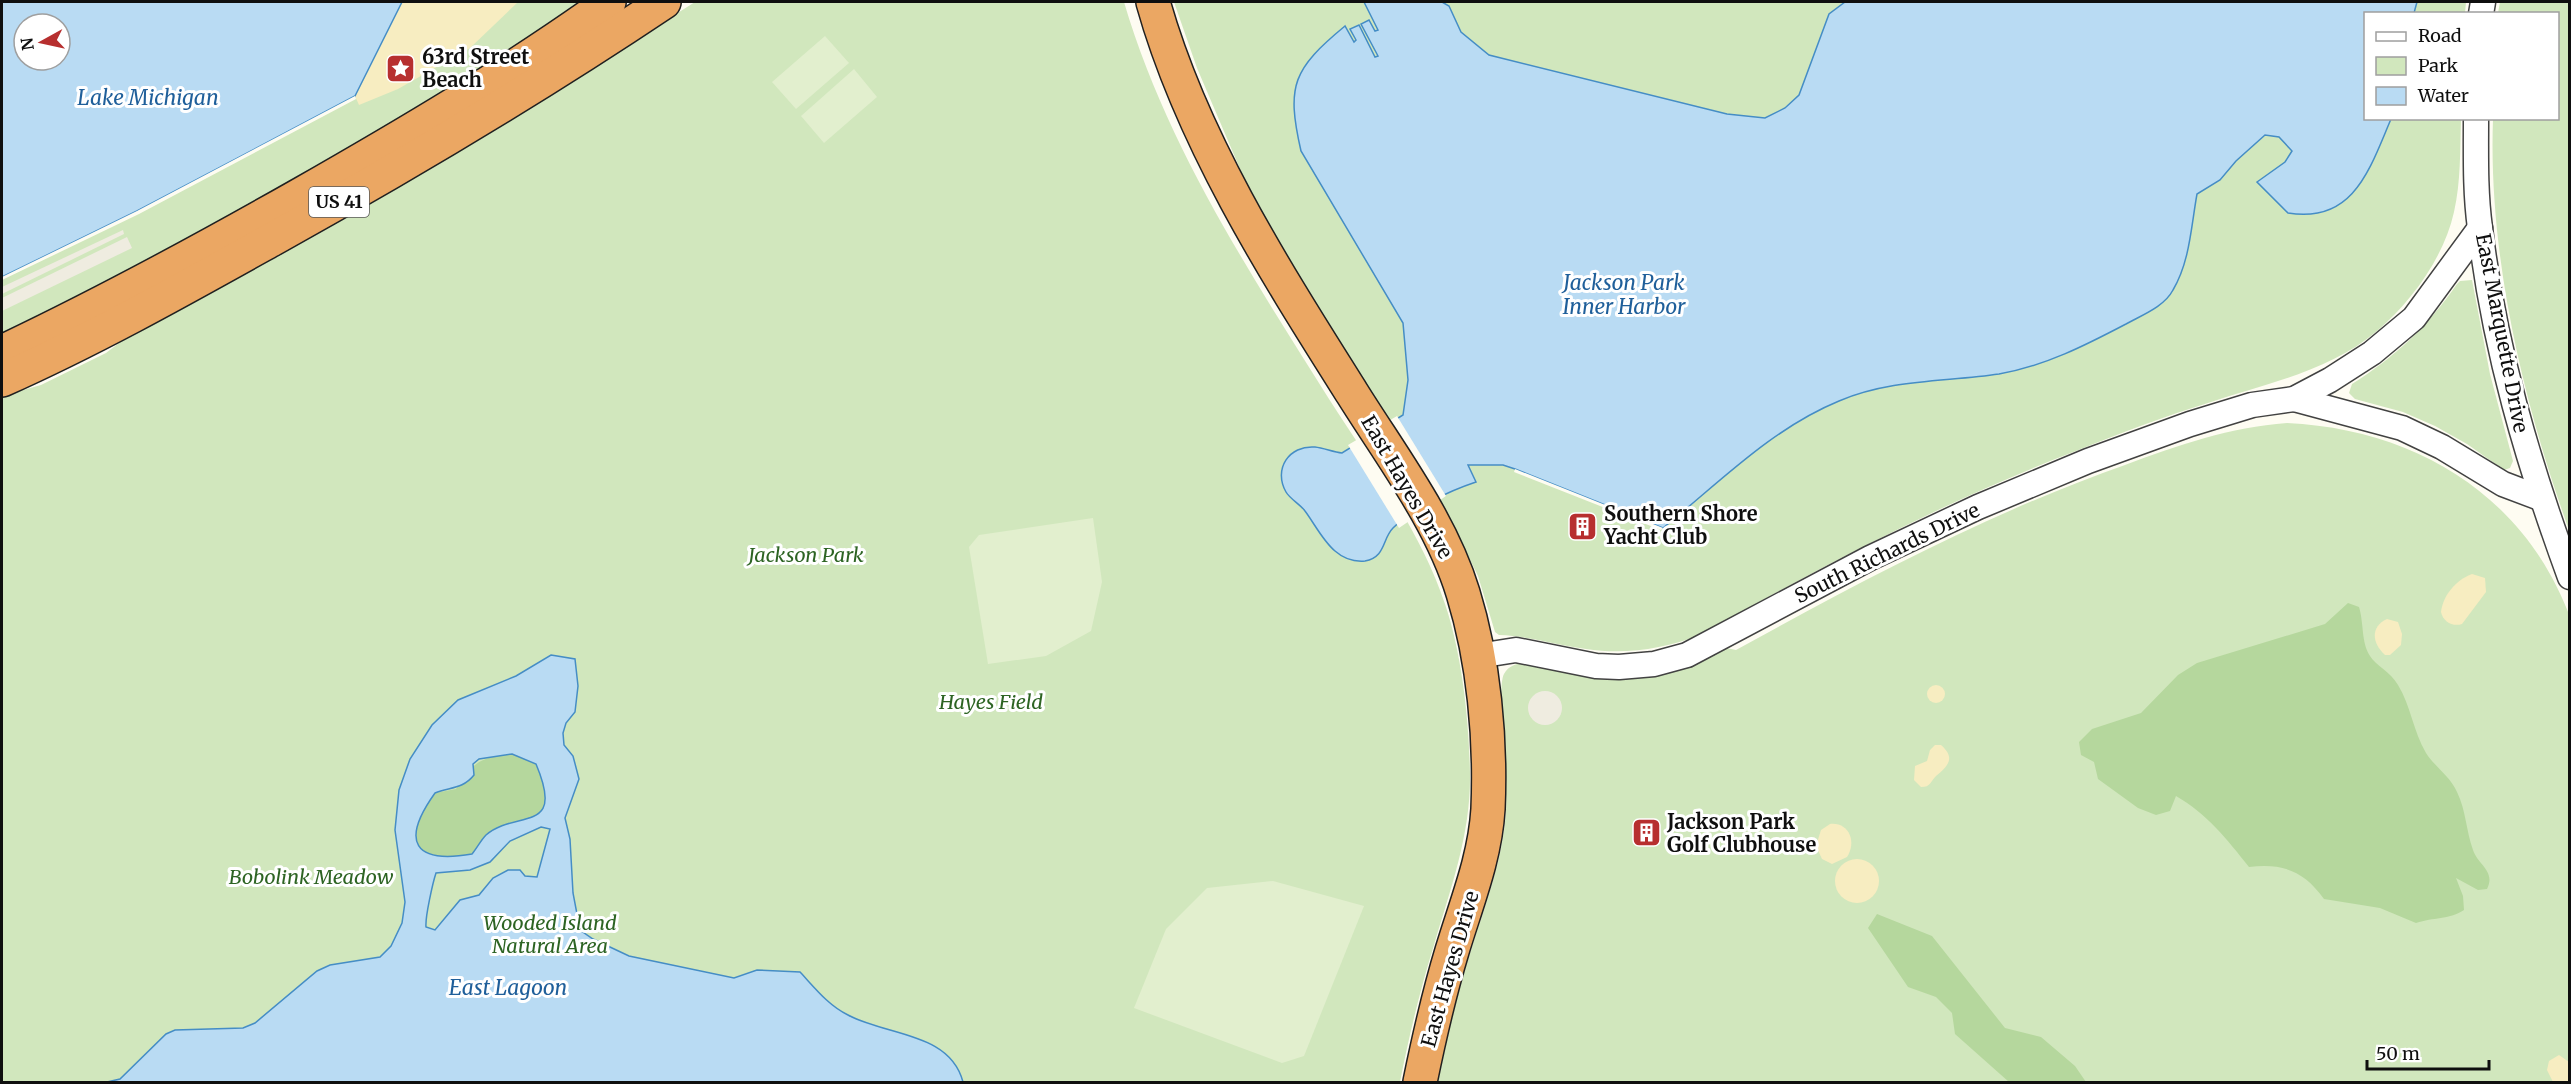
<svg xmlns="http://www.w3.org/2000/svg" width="2571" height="1084" viewBox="0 0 2571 1084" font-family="Merriweather,serif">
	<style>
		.green { fill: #d1e7bd }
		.forest { fill: #b5d79d }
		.sand { fill: #f7edc1 }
		.pitch { fill: #e2efce }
		.plaza { fill: #efece0 }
		.water { fill: #b9dbf3; stroke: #458dc5; stroke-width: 1.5; fill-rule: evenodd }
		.pier { fill: #fefcf2 }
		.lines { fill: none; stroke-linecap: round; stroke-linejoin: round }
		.minor-casing { stroke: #424242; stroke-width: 27 }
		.highway-casing { stroke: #202020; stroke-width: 36 }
		.minor { stroke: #fff; stroke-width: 24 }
		.highway { stroke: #eba763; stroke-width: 33 }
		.labels { text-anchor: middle; stroke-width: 6; stroke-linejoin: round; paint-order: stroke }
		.shield { fill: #fff; stroke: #575757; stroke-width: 1.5 }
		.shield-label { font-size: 18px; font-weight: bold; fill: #0f0f0f }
		.poi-label { font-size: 20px; font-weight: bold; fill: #0f0f0f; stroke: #fff; text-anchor: start }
		.street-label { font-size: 20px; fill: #0f0f0f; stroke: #fff }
		.park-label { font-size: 20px; font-style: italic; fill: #2d6423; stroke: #fff }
		.water-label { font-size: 21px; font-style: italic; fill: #1f5f9a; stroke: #fff }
	</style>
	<rect width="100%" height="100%" fill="#fefcf2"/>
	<g class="green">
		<path d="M 402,2 L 586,2 C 397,121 205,238 2,334 L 2,277 L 137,211 L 355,97 Z"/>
		<path d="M 695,2 L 1124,2 C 1166,145 1250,273 1329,399 C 1371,465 1420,529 1445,604 C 1462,654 1469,720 1470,773 C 1471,834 1451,887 1434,945 C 1420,990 1409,1036 1400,1082 L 2,1082 L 2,396 L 41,385 L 106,353 L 136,330 L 564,85 Z"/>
		<path d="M 1174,2 L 2466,2 L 2465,13 L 2366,14 L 2366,118 L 2461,119 C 2460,149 2461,182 2454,212 C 2444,257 2412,301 2377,331 C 2330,371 2268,383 2211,402 C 2165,416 2121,433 2076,451 C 1945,501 1822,566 1700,635 C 1663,649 1625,655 1586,649 C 1556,645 1529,636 1499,635 L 1495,632 L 1478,576 L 1452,523 L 1290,263 L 1246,183 L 1197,68 Z"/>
		<path d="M 2500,2 L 2569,2 L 2569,530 C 2523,402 2488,255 2493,119 L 2558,118 L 2558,14 L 2498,13 Z"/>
		<path d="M 2472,280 L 2490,374 L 2513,461 L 2510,468 L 2504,470 L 2467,444 L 2435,426 L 2403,412 L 2355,399 L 2349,393 L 2352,384 C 2395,357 2428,326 2457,284 L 2460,281 Z"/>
		<path d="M 2287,423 C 2414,429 2524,494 2570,617 L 2569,1082 L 1438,1082 C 1447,1038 1457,994 1471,950 C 1486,903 1503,859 1506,810 C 1508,784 1496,688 1504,674 C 1509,664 1520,663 1531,662 L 1704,658 L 1726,648 L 1736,650 C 1863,580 1989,513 2125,465 C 2179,445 2230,427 2287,423 Z"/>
	</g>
	<g class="forest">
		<path d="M 2348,603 L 2359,607 C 2364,623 2361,642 2370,656 C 2375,665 2391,672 2398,685 C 2411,706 2413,731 2426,753 C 2435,767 2450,776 2457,792 C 2466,810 2466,831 2473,850 C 2478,865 2496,871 2487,889 L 2478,890 L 2456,878 L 2463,896 L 2464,910 C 2448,920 2434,917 2416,923 L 2380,908 L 2324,899 C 2304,871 2283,863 2249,867 C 2227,839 2207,814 2176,796 L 2170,811 L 2156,815 L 2138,808 L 2098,779 L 2094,762 L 2081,755 L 2079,742 L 2092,729 L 2141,713 L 2178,675 L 2197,663 L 2325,624 Z"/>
		<path d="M 512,754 L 536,764 C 566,835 517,809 487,835 C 481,840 477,848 472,854 C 413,864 400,842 435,793 L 456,789 C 475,761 478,758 512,754 Z"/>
		<path d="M 1877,914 L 1932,936 L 2005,1028 L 2041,1037 L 2075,1066 L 2086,1082 L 2009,1082 L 1955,1034 L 1952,1013 L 1936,997 L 1908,987 L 1868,928 Z"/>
	</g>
	<g class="sand">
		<path d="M 402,2 L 518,2 L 470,48 L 398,89 L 359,105 L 355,96 Z"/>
		<path d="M 2472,574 L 2485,578 L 2486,592 L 2462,624 C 2453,627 2443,622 2441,612 C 2443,595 2456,580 2472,574 Z"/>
		<path d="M 2387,619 L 2398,622 L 2402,634 L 2401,645 L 2390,655 L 2385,655 C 2372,643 2370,627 2387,619 Z"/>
		<circle cx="1936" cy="694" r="9"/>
		<path d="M 1935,745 L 1941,745 C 1956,758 1948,766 1936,776 C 1930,782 1931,787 1921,787 L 1914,780 L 1915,766 L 1927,761 L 1930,750 Z"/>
		<path d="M 1830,824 C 1849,822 1857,842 1847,857 L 1832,864 L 1822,859 L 1816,846 L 1821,830 Z"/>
		<circle cx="1857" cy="881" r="22"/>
		<path d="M 2559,1055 L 2569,1062 L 2569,1082 L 2553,1082 L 2547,1070 L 2549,1061 Z"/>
	</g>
	<g class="pitch">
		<path d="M 825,36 L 849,63 L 796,109 L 772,82 Z"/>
		<path d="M 854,69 L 877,97 L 824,143 L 801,116 Z"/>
		<path d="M 1093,518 L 1102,582 L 1091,631 L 1046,656 L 988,664 L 969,547 L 979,535 Z"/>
		<path d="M 1273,881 L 1364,906 L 1304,1056 L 1282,1063 L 1134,1008 L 1166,929 L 1207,888 Z"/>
	</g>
	<g class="plaza">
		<path d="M 123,230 L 124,234 L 2,294 L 2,287 Z"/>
		<path d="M 127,237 L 132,248 L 2,311 L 2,298 Z"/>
		<circle cx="1545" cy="708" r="17"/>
	</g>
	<g class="water">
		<path d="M 2,2 L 402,2 L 355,96 L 137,211 L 2,277 ZM 24,24 L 60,24 L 60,60 L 24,60 Z"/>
		<path d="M 1364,2 L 1442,2 L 1449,6 L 1461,32 L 1489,55 L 1727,114 L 1765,118 L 1785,108 L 1799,95 L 1829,14 L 1845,2 L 2417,2 L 2414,13 L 2366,14 L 2366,118 L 2391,119 C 2370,168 2354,224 2288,213 L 2257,182 L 2285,162 L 2292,151 L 2279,137 L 2265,135 L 2236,161 L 2220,180 L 2197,194 C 2191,227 2190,261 2173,290 C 2164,307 2142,315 2126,324 C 2086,345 2045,366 1999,374 C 1945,382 1891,379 1839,401 C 1771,429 1719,483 1663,528 L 1515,469 L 1503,465 L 1468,465 L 1476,482 C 1449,491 1413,508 1393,528 C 1382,539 1386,557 1365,561 C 1354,562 1343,558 1335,551 C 1323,541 1314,523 1305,511 C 1300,504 1290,499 1286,492 C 1273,469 1289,445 1315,447 C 1324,448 1333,452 1342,453 L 1403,415 L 1408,380 L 1403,323 L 1301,151 C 1286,85 1293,69 1345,26 L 1354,42 L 1356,40 L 1350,29 L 1359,25 L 1375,57 L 1378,56 L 1361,24 L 1369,20 L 1375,31 L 1378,30 Z"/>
		<path d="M 551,655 L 575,659 L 578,686 L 575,712 L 566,723 L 563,733 L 564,745 L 573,756 L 579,779 L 565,818 L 570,839 L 573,893 L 580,930 L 593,939 L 629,956 L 734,978 L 757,970 L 800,972 C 815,988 828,1005 848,1015 C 887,1036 950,1032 963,1082 L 107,1082 L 120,1079 L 166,1034 L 175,1030 L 243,1028 L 255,1023 L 317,971 L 330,965 L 380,957 L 391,946 L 402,923 L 405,902 L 395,830 L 399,790 L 410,759 L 432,725 L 458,700 L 516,676 ZM 512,754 L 536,764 C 566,835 516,809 486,835 C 481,840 477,848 472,854 C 414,864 400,842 435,793 C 450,787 463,789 474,775 L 473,764 L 479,759 ZM 541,827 L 550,829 L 537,877 L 525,876 L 520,870 L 508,870 L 493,878 L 479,895 L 460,900 L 435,930 L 426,927 C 425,917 433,882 436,873 L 470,870 L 490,862 L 510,841 Z"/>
	</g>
	<g class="pier">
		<path d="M 355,96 L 356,99 L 139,214 L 2,280 L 2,277 L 137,211 Z"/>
		<path d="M 1397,416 L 1446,496 L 1399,528 L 1348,445 Z"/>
		<path d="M 1515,469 L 1663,528 L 1661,530 L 1514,472 Z"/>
	</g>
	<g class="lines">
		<defs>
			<g id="minor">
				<path d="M 2481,14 L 2483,2"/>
				<path d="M 2476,118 C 2476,155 2475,192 2480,228 C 2494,348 2528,463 2570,577"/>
				<path d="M 2294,399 L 2402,428 L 2442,447 L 2503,484 L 2540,498"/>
				<path d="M 1478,656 L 1516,650 L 1596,666 L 1619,667 L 1654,664 L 1687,655 L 1870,558 L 1978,507 L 2088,461 L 2190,424 L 2252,405 L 2294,399 L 2330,380 L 2372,353 L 2414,318 L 2480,228"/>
			</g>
			<g id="highway">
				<path d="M 1153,2 C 1192,141 1275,271 1352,393 C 1392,457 1441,521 1463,593 C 1484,661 1491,739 1488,809 C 1485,859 1466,904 1452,951 C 1439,994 1429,1038 1420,1082"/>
				<path d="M 2,352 C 103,304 201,251 298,196 C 405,135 510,73 609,2"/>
				<path d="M 2,380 C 94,339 183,289 271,240 C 406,165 537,87 664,2"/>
			</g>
		</defs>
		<use href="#minor" class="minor-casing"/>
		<use href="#highway" class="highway-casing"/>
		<use href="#minor" class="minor"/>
		<use href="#highway" class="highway"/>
	</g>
	<defs>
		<symbol id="sight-square" viewBox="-11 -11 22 22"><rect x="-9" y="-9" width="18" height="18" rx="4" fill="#b72f2f" stroke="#fff"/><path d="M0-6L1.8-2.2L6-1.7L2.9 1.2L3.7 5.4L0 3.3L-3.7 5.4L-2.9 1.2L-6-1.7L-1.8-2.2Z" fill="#fff"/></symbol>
		<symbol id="building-square" viewBox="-11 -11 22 22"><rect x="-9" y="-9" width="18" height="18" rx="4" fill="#b72f2f" stroke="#fff"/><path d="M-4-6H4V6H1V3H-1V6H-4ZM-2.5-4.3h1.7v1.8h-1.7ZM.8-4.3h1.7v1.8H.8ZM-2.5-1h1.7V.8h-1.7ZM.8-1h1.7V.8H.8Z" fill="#fff"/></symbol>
	</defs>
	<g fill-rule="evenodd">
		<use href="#sight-square" x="384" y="52" width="33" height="33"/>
		<use href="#building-square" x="1566" y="510" width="33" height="33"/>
		<use href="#building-square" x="1630" y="816" width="33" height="33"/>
	</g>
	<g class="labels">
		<rect class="shield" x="309" y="187" width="60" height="30" rx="4.5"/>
		<g class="shield-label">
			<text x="339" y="208">US 41</text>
		</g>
		<g class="poi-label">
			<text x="422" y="64">63rd Street<tspan x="422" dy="23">Beach</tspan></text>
			<text x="1604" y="521">Southern Shore<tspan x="1604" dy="23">Yacht Club</tspan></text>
			<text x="1667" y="829">Jackson Park<tspan x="1667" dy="23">Golf Clubhouse</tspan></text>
		</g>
		<g class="street-label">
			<text transform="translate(2502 333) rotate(79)" y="7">East Marquette Drive</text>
			<text transform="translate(1407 487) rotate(60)" y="7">East Hayes Drive</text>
			<text transform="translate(1887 553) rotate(-26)" y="7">South Richards Drive</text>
			<text transform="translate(1450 969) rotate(-74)" y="7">East Hayes Drive</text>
		</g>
		<g class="park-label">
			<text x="806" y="562">Jackson Park</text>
			<text x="991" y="709">Hayes Field</text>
			<text x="311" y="884">Bobolink Meadow</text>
			<text x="550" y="930">Wooded Island<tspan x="550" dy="23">Natural Area</tspan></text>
		</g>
		<g class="water-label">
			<text x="148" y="105">Lake Michigan</text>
			<text x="1624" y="290">Jackson Park<tspan x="1624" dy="24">Inner Harbor</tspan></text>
			<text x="508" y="995">East Lagoon</text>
		</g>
	</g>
	<rect width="2571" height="1084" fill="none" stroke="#0f0f0f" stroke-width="6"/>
	<rect x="2364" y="12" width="195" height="108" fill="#ffffff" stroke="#9f9f9f" stroke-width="1.5"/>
	<rect x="2376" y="32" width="30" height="9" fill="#ffffff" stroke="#9f9f9f" stroke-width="1.5"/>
	<text x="2418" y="42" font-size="18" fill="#0f0f0f">Road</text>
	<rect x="2376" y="57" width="30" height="18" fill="#d1e7bd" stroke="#9f9f9f" stroke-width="1.5"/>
	<text x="2418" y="72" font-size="18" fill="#0f0f0f">Park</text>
	<rect x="2376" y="87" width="30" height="18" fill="#b9dbf3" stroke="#9f9f9f" stroke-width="1.5"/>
	<text x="2418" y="102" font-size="18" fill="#0f0f0f">Water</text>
	<g transform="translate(42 42) rotate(262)"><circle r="28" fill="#ffffff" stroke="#9f9f9f" stroke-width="1.5"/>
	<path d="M0-4.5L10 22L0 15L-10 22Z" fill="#b72f2f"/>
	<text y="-9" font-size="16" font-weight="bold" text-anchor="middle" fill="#0f0f0f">N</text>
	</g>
	<path d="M2367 1060v9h122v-9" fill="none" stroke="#0f0f0f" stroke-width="3"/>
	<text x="2376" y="1060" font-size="18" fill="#0f0f0f" stroke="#ffffff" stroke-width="4.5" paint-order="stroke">50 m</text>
</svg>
